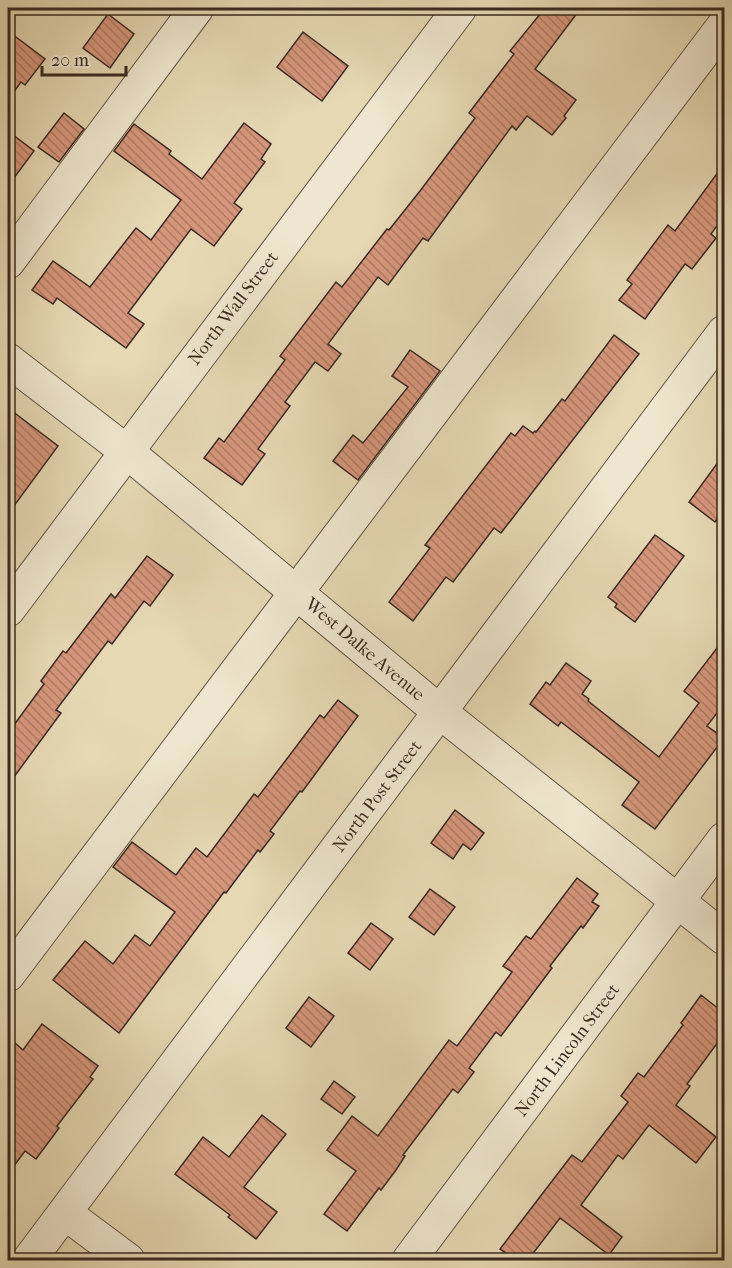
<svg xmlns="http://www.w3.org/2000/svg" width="732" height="1268" viewBox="0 0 732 1268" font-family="'IM FELL French Canon',serif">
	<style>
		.building { fill: url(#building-back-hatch); stroke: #3a2a21; stroke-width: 1.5 }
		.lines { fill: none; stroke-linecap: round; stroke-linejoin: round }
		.minor-casing { stroke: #655646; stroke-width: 35 }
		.minor { stroke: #eee6ce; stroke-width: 33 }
		.labels { text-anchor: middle; stroke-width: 4.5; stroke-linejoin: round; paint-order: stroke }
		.street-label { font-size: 18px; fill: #3a2a21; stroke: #eee6ce }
	</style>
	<defs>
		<pattern id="building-back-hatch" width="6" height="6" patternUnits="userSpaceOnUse" patternTransform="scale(1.5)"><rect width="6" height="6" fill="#d6967c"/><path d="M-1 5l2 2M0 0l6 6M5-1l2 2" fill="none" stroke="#af7b65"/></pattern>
	</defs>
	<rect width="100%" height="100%" fill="#e5d8b3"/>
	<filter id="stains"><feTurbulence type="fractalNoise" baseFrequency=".00333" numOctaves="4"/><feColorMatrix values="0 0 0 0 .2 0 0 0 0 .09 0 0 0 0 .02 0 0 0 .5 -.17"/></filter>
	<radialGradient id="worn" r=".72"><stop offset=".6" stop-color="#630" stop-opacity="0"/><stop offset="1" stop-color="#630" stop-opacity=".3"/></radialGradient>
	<g class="building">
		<path d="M 545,8 L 581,8 L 535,69 L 576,100 L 564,116 L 566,118 L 552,135 L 527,116 L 516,130 L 512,126 L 428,241 L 423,238 L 388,285 L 378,277 L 328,344 L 341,354 L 328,371 L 315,362 L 285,402 L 290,406 L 258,449 L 265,454 L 242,485 L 204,458 L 219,438 L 224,442 L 285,360 L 280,356 L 336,282 L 342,287 L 387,229 L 389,230 L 420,191 L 475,118 L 469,113 L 514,54 L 510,51 Z"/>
		<path d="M 108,14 L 134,34 L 110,68 L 83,48 Z"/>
		<path d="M 8,31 L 45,59 L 25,85 L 21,82 L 8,100 Z"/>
		<path d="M 303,32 L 348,66 L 322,101 L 277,67 Z"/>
		<path d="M 64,113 L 84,129 L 59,162 L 38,147 Z"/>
		<path d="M 244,123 L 271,144 L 261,159 L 265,162 L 234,203 L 242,209 L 214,246 L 191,229 L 128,313 L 144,324 L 126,348 L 57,298 L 53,304 L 32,290 L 53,261 L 90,287 L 136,228 L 151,240 L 181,200 L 114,151 L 134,124 L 171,151 L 169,154 L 202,179 Z"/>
		<path d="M 8,131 L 34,151 L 8,186 Z"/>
		<path d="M 724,164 L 724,216 L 711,234 L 716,238 L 692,269 L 685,264 L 645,319 L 619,300 L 632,284 L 627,280 L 668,225 L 675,231 Z"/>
		<path d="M 614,335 L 639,354 L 501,533 L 494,528 L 453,582 L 446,577 L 413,621 L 389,602 L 430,548 L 425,545 L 511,433 L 515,436 L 523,426 L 533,433 L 535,431 L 536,432 L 562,399 L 565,401 Z"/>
		<path d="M 410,350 L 440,371 L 358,480 L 333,461 L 353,435 L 363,443 L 408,387 L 392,376 Z"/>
		<path d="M 8,408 L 58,446 L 8,514 Z"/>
		<path d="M 724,454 L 724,509 L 715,522 L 689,502 Z"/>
		<path d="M 655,535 L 684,556 L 635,622 L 615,607 L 617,604 L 608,597 Z"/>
		<path d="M 147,556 L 173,575 L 150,606 L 144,601 L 112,644 L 108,641 L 56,710 L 61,713 L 8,785 L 8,733 L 44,684 L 41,681 L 63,651 L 66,653 L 111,594 L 115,598 Z"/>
		<path d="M 724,639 L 724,704 L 707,726 L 724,738 L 655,829 L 622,805 L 639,782 L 561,722 L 558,726 L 530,704 L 546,682 L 550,685 L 566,663 L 591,681 L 582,694 L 589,699 L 588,701 L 659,757 L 699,703 L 684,691 Z"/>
		<path d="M 338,700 L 358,716 L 302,792 L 300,791 L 270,831 L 274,834 L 260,852 L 258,850 L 226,893 L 224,892 L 119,1033 L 53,980 L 85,941 L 113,964 L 135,935 L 150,946 L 175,912 L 113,867 L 132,842 L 176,875 L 196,848 L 207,857 L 254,794 L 258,797 L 320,715 L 324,718 Z"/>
		<path d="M 455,810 L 484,833 L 471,850 L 463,844 L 453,859 L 431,843 Z"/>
		<path d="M 577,878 L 598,894 L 592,902 L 599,906 L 583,928 L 581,926 L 550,966 L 552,968 L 501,1036 L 496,1032 L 469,1068 L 474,1072 L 458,1093 L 453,1089 L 403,1155 L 405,1156 L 396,1170 L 381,1190 L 379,1188 L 347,1231 L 324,1214 L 356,1171 L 327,1150 L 352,1116 L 378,1136 L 449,1040 L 457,1046 L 512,972 L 503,966 L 526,936 L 531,939 Z"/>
		<path d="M 430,889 L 455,907 L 434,935 L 409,917 Z"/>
		<path d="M 371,923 L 393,939 L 370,970 L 348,953 Z"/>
		<path d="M 701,995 L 724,1013 L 724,1034 L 687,1084 L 690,1086 L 676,1105 L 716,1137 L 696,1163 L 649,1125 L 623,1159 L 618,1155 L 581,1205 L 622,1237 L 609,1255 L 560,1218 L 528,1260 L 516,1260 L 500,1249 L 572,1155 L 582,1162 L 628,1102 L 621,1096 L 638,1073 L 644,1077 L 683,1025 L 681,1023 Z"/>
		<path d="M 309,997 L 334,1016 L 311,1047 L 286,1028 Z"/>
		<path d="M 42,1024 L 98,1066 L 90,1077 L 93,1079 L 57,1126 L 59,1128 L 36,1159 L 25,1151 L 8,1174 L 8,1037 L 23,1050 Z"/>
		<path d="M 334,1081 L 355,1097 L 342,1114 L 321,1099 Z"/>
		<path d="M 262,1115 L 286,1134 L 244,1187 L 277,1212 L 256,1239 L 228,1217 L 230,1215 L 175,1174 L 203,1137 L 229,1157 Z"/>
	</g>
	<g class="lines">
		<defs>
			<g id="minor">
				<path d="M 8,262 L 197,8"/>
				<path d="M 8,360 L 126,451 L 440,712 L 724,938"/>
				<path d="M 8,610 L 460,8"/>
				<path d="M 8,975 L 724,25"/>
				<path d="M 65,1213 L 128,1260"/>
				<path d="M 29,1260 L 724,332"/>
				<path d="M 409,1260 L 724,839"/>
			</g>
		</defs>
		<use href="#minor" class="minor-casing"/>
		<use href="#minor" class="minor"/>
	</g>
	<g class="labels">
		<g class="street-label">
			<text transform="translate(233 308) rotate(-53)" y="6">North Wall Street</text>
			<text transform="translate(365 649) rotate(40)" y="6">West Dalke Avenue</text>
			<text transform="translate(377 796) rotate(-53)" y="6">North Post Street</text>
			<text transform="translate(567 1050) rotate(-53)" y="6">North Lincoln Street</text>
		</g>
	</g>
	<rect width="732" height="1268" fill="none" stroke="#e5d8b3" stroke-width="30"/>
	<rect x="9" y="9" width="714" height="1250" fill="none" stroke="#3a2a21" stroke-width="3"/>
	<rect x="15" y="15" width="702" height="1238" fill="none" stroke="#3a2a21" stroke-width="1.5"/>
	<path d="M42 66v9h84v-9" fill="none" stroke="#3a2a21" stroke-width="3"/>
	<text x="51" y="66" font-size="18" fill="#3a2a21" stroke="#eee6ce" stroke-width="4.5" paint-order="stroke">20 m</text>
	<rect width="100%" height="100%" filter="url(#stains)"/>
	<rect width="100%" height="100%" fill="url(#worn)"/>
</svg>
